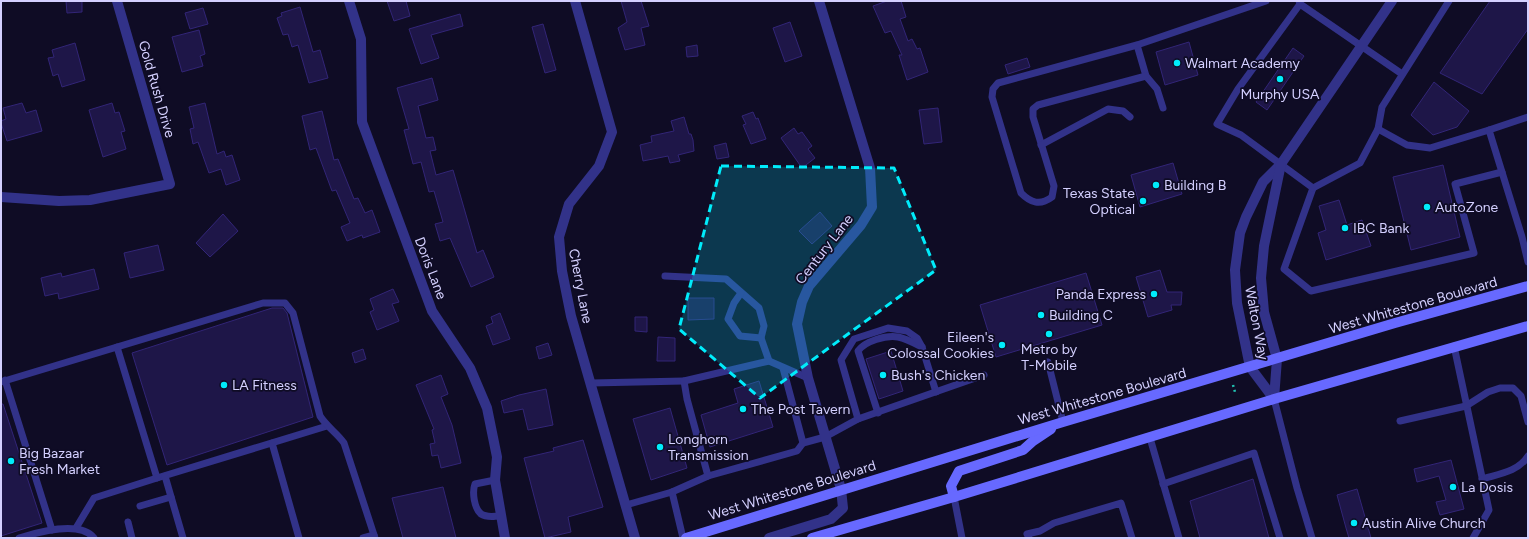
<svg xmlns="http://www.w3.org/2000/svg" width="1529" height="539" viewBox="0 0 1529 539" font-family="Figtree,sans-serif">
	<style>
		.building { fill: #1e1648; stroke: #322577 }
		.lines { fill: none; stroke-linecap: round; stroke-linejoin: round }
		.path { stroke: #21c2b2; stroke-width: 2.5; stroke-dasharray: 2 3; stroke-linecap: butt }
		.lane { stroke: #323289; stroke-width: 7 }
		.street { stroke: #323289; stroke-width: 10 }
		.secondary { stroke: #6769ff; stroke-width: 10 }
		.marked { fill: #00ecfb; fill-opacity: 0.2; stroke: #00ecfb; stroke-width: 3; stroke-dasharray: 8 5; stroke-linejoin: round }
		.poi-dot { fill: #00ecfb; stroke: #0f0c25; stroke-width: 1.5 }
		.labels { text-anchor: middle; stroke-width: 3.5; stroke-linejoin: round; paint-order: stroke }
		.poi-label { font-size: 14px; fill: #d4d0ff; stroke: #0f0c25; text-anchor: start }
		.street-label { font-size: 14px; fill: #d4d0ff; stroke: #0f0c25 }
	</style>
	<rect width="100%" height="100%" fill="#0f0c25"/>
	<g class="building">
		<path d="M 66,1 L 82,1 L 82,12 L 67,13 Z"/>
		<path d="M 387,1 L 406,1 L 410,16 L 394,21 Z"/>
		<path d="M 621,1 L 641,1 L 649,26 L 641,28 L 645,45 L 625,50 L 618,28 L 627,22 Z"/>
		<path d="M 887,1 L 901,1 L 906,17 L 900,19 L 908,41 L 912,39 L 917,49 L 920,48 L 928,72 L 907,80 L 899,55 L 902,55 L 891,31 L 885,33 L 873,6 Z"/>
		<path d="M 1490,1 L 1528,1 L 1528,29 L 1482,94 L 1440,73 Z"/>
		<path d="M 300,7 L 313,52 L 320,50 L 328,78 L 309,83 L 298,45 L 292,47 L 288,34 L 283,35 L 277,18 L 282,16 L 281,13 Z"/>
		<path d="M 203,8 L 208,24 L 190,29 L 185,13 Z"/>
		<path d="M 460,14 L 463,26 L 431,35 L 439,58 L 421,64 L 409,29 Z"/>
		<path d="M 790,22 L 802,56 L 785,62 L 773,28 Z"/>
		<path d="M 543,24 L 556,70 L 545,73 L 532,27 Z"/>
		<path d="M 199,30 L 205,54 L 200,56 L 203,66 L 182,72 L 172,37 Z"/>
		<path d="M 1189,42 L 1198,75 L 1165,85 L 1156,52 Z"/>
		<path d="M 75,43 L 85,80 L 62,87 L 58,74 L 53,76 L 48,58 L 54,57 L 52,50 Z"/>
		<path d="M 697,45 L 698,56 L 687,57 L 686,47 Z"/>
		<path d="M 1293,48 L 1304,56 L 1267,110 L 1256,102 Z"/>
		<path d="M 1027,58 L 1030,67 L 1008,74 L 1005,65 Z"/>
		<path d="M 432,78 L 438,100 L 418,106 L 426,138 L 433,137 L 436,150 L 430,151 L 436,175 L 453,170 L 477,253 L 483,250 L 494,277 L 471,287 L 450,238 L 440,241 L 435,224 L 443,222 L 434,191 L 429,192 L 421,162 L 413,164 L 404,130 L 409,129 L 397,88 Z"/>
		<path d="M 1434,82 L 1469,111 L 1457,127 L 1433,135 L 1411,115 Z"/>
		<path d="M 22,103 L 26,113 L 36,110 L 42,131 L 7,141 L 1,123 L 1,121 L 6,119 L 3,108 Z"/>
		<path d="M 112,103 L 115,113 L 119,112 L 125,131 L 121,132 L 126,149 L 103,157 L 89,110 Z"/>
		<path d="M 205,103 L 217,154 L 224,151 L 226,157 L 232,155 L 240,180 L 226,185 L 221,169 L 209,173 L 198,142 L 193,144 L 190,129 L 194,128 L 189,107 Z"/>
		<path d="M 938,108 L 942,142 L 924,144 L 919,110 Z"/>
		<path d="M 322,111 L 334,160 L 338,159 L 354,199 L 358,198 L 365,213 L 372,210 L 380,232 L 363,238 L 362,235 L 347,241 L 341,227 L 350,223 L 336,190 L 332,191 L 316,148 L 310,150 L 302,116 Z"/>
		<path d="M 753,112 L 756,119 L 758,118 L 766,139 L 751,144 L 743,125 L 746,124 L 742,116 Z"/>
		<path d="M 684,117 L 689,134 L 691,134 L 693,140 L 694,151 L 678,155 L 680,161 L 670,163 L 668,156 L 643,161 L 640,145 L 652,142 L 651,136 L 674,131 L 671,121 Z"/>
		<path d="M 794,128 L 798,134 L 802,132 L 812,146 L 808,149 L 815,158 L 802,168 L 781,138 Z"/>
		<path d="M 726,143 L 729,157 L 717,159 L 714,146 Z"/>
		<path d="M 1173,163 L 1182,194 L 1140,207 L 1131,175 Z"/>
		<path d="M 1443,165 L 1460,237 L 1411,250 L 1393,177 Z"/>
		<path d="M 1339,200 L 1347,225 L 1362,220 L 1371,246 L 1326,260 L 1318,233 L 1326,230 L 1319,206 Z"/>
		<path d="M 820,212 L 832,226 L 812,244 L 799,231 Z"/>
		<path d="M 223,214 L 238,231 L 210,257 L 196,243 Z"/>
		<path d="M 158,245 L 164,270 L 130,278 L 124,253 Z"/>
		<path d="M 94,269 L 99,289 L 59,299 L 58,293 L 45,296 L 41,278 L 61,273 L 62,277 Z"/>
		<path d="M 1160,270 L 1167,292 L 1182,292 L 1181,305 L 1171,305 L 1172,310 L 1148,317 L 1136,277 Z"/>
		<path d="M 1086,273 L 1102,325 L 996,357 L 980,305 Z"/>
		<path d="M 393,289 L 399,302 L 392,304 L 399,321 L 377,330 L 370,312 L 374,310 L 370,299 Z"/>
		<path d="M 688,298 L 714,298 L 714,319 L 688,320 Z"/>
		<path d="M 272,308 L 283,308 L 287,313 L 313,417 L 167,465 L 132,353 Z"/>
		<path d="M 500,313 L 510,339 L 493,345 L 486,326 L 493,323 L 491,317 Z"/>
		<path d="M 635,317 L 647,317 L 647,332 L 635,331 Z"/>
		<path d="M 658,337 L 675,338 L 675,361 L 657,361 Z"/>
		<path d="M 548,343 L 552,355 L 539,359 L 536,347 Z"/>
		<path d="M 363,349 L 366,359 L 355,363 L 352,353 Z"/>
		<path d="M 891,351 L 903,391 L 879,399 L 866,359 Z"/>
		<path d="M 441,375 L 448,394 L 441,397 L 452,425 L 461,463 L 441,468 L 438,455 L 432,456 L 430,444 L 435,443 L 432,430 L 434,429 L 416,385 Z"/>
		<path d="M 759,381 L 773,427 L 710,447 L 701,415 L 738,403 L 734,389 Z"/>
		<path d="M 546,389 L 553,425 L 528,430 L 523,409 L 504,413 L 501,401 L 519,395 Z"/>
		<path d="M 1,404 L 3,404 L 42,523 L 1,536 Z"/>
		<path d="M 670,408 L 687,468 L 651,480 L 633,419 Z"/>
		<path d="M 583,440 L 603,507 L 568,517 L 571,532 L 545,538 L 524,458 L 554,451 L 553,448 Z"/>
		<path d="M 1451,460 L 1464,509 L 1440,515 L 1436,502 L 1446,500 L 1439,476 L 1417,482 L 1414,469 Z"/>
		<path d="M 1253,479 L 1269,538 L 1200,538 L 1190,501 Z"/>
		<path d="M 443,487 L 456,538 L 403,538 L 392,498 Z"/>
		<path d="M 1357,489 L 1371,538 L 1349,538 L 1346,528 L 1337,495 Z"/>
	</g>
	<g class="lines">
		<path class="path" d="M 1233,385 L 1235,392"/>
		<g class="lane">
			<path d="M 1299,1 L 1300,4 L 1402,74"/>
			<path d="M 1449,1 L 1382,107 L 1378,129 L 1407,145 L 1430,148 L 1489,130"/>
			<path d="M 1300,4 L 1238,89 L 1217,124 L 1241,135 L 1313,188 L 1284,269 L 1311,291 L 1474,253 L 1455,184 L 1502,172"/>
			<path d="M 1137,45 L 1146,76 L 1157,89 L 1163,108"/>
			<path d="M 1146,76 L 1038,105 L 1033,109 L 1033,117 L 1054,186 L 1052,197 C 1040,206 1031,203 1021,193 L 992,97 L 993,89 L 998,83 L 1137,45 L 1266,1"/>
			<path d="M 1528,117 L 1489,130 L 1522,237 L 1528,262"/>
			<path d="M 1041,145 L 1108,109 L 1123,111 L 1130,117"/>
			<path d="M 1313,188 L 1360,163 L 1378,129"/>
			<path d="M 665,276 L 726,279 L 759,308 L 764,326 L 761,338 L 769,361"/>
			<path d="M 741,293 L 734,303 L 728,319 L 740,336 L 761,338"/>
			<path d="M 1454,346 L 1489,510 L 1473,538"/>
			<path d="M 117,347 L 157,478 L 327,426"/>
			<path d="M 1048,362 L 1063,422"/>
			<path d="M 783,368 L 803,443"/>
			<path d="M 5,380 L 52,530"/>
			<path d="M 1,382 L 263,303 L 285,303 L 293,313 L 320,416 C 327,427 337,433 344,443 L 375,538"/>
			<path d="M 591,383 L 684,381"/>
			<path d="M 1274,399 L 1297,488 L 1312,538"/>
			<path d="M 878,413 L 858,351 C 865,341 886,335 898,337 C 907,339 914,343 922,347"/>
			<path d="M 858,419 L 841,360 L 854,339 L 888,328 L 907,331 L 917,338 L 922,347 L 936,392"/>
			<path d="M 1400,421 L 1466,406 L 1488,392 L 1500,388 L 1513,388 L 1521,396 L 1528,422"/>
			<path d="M 1150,438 L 1179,538"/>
			<path d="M 272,443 L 299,538"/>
			<path d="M 165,476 L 183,538"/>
			<path d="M 708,476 L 687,399 L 684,381 L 769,361 L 808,378"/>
			<path d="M 1482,479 C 1498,474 1518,472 1528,456"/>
			<path d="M 495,480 L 475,484 C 472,492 474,508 481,514 C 487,518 494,516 500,516"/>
			<path d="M 1163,484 L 1254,453 L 1280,538"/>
			<path d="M 672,492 L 683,538"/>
			<path d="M 954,497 L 962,538"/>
			<path d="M 626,505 L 672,492 L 708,476 L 797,451 L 803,443 L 825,437 L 858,419 L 984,375"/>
			<path d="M 140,506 L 171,497"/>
			<path d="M 128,522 L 132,538"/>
			<path d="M 76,528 L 94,498 L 157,478"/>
			<path d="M 19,538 C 38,532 80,520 94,538"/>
			<path d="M 363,538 L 374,535"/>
			<path d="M 1029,538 L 1027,534 L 1040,531 L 1054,523 L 1121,503 L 1132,538"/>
		</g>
		<g class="street">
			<path d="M 349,1 L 361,39 L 362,122 L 432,311 L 470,368 L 487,408 L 497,457 L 495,480 L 505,538"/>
			<path d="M 575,1 L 612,132 L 599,166 L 569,204 L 559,237 L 562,271 L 571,316 L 635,538"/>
			<path d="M 1,197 L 59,201 L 90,200 L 170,184 L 117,1"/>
			<path d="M 1274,399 L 1250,367 L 1237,303 L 1235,270 L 1240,233 L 1246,217 L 1263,182 L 1281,164 L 1392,1"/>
			<path d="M 1274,399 L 1277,359 L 1264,312 L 1261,278 L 1264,246 L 1281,164"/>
			<path d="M 769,538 L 831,519 L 843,508 L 841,489 L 808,378 L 797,324 L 802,302 L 809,286 L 861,225 L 872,207 L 870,168 L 819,1"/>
		</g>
		<g class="secondary">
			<path d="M 954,497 L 951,486 L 959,471 L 1023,450 L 1033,441 L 1051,429"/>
			<path d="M 686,538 L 1063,422 L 1395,323 L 1528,286"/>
			<path d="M 812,538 L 954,497 L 1274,399 L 1528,326"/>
		</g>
	</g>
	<path class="marked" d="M 721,166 L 894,168 L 936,270 L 760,398 L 679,329 Z"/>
	<g class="poi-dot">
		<circle cx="1177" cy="63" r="4"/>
		<circle cx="1280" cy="79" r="4"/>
		<circle cx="1156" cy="185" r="4"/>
		<circle cx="1143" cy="201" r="4"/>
		<circle cx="1427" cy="207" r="4"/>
		<circle cx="1345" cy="228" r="4"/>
		<circle cx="1154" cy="294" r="4"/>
		<circle cx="1041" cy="315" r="4"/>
		<circle cx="1049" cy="334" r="4"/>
		<circle cx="1002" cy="345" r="4"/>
		<circle cx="883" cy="375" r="4"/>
		<circle cx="224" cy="385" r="4"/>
		<circle cx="743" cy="409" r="4"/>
		<circle cx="660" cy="447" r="4"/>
		<circle cx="11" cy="461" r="4"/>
		<circle cx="1453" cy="487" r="4"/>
		<circle cx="1354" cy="523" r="4"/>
	</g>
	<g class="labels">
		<g class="poi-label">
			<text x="1185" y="68">Walmart Academy</text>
			<text x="1280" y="99" text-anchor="middle">Murphy USA</text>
			<text x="1164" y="190">Building B</text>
			<text x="1135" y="198" text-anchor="end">Texas State<tspan x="1135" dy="16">Optical</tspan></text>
			<text x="1435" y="212">AutoZone</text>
			<text x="1353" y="233">IBC Bank</text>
			<text x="1146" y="299" text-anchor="end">Panda Express</text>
			<text x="1049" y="320">Building C</text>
			<text x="994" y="342" text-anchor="end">Eileen's<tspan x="994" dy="16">Colossal Cookies</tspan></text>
			<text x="1049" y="354" text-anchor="middle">Metro by<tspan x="1049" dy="16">T-Mobile</tspan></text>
			<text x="891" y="380">Bush's Chicken</text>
			<text x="232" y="390">LA Fitness</text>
			<text x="751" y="414">The Post Tavern</text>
			<text x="668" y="444">Longhorn<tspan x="668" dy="16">Transmission</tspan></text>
			<text x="19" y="458">Big Bazaar<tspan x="19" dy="16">Fresh Market</tspan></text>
			<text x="1461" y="492">La Dosis</text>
			<text x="1362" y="528">Austin Alive Church</text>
		</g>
		<g class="street-label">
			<text transform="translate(157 89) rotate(74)" y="5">Gold Rush Drive</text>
			<text transform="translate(824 249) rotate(-52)" y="5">Century Lane</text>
			<text transform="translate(431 268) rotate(69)" y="5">Doris Lane</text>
			<text transform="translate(581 286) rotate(79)" y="5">Cherry Lane</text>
			<text transform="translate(1413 305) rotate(-16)" y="5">West Whitestone Boulevard</text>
			<text transform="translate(1257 323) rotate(79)" y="5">Walton Way</text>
			<text transform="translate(1102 396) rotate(-16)" y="5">West Whitestone Boulevard</text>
			<text transform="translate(792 490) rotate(-17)" y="5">West Whitestone Boulevard</text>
		</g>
	</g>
	<rect width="1529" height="539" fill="none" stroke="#d4d0ff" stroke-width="4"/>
</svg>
